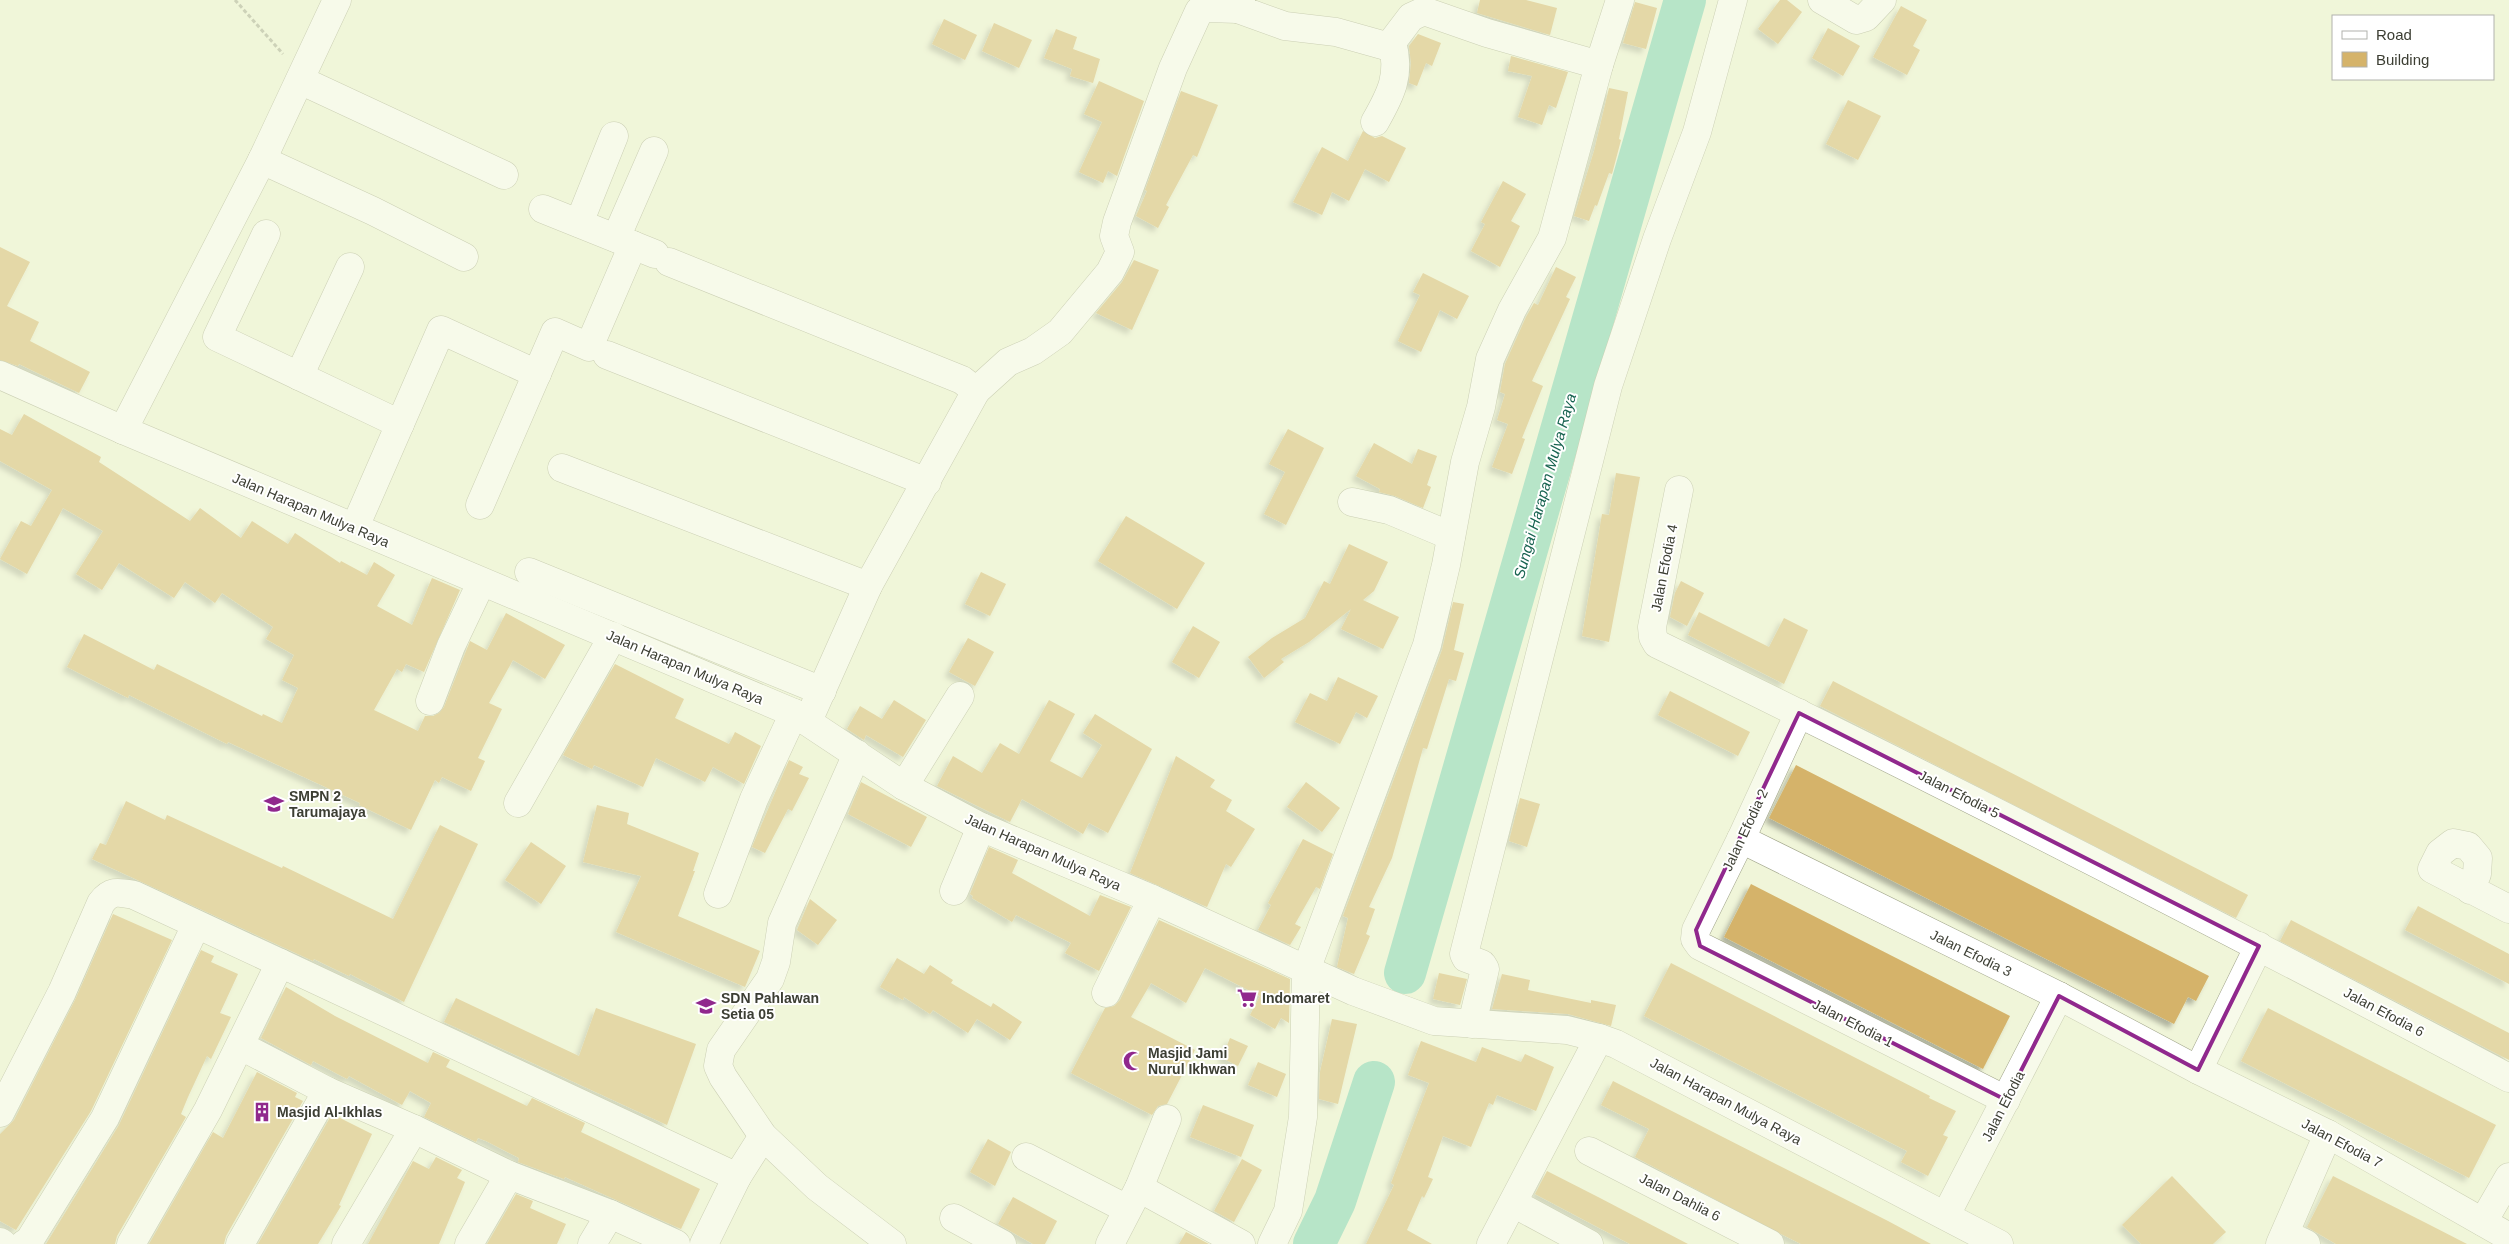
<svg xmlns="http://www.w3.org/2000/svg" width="2509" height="1244" viewBox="0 0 2509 1244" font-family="Arial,sans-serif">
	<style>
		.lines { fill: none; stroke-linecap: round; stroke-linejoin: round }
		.river { stroke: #71d0b4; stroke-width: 42 }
		.building { fill: #d5b36a; filter: url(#shadow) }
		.minor-casing { stroke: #9fa389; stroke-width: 29 }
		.path { stroke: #a2a691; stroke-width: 3; stroke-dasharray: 4 2.5; stroke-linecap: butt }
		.minor { stroke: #fff; stroke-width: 28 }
		.marked { fill: none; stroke: #90288d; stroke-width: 4; stroke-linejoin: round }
		.labels { text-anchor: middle; stroke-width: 4; stroke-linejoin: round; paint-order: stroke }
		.street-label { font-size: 14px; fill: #3c3e33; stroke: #fff }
		.poi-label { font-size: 14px; font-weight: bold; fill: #3c3e33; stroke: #fff; text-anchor: start }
		.water-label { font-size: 15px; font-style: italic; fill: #176350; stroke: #fff }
	</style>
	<defs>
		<filter id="shadow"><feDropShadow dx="-4.5" dy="4.5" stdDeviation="2.5" flood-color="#0004"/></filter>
	</defs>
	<rect width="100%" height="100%" fill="#f0f5d9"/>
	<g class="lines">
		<g class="river">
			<path d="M 1405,973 L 1685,0"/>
			<path d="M 1314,1244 L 1335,1201 L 1374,1082"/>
		</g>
	</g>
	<g class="building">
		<path d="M 1480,0 L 1526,0 L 1557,8 L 1550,35 L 1477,13 Z"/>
		<path d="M 1780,0 L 1787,0 L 1802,12 L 1778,44 L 1758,29 Z"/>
		<path d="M 1635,2 L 1657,8 L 1646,49 L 1623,43 Z"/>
		<path d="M 1901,6 L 1927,20 L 1913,46 L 1920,50 L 1907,75 L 1873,57 Z"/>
		<path d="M 944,19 L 977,35 L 965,60 L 932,44 Z"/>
		<path d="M 994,23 L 1032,40 L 1019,68 L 982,51 Z"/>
		<path d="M 1828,28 L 1860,46 L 1843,76 L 1812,58 Z"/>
		<path d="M 1056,29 L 1077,37 L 1073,49 L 1100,59 L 1093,83 L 1070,76 L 1072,69 L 1044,58 Z"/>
		<path d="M 1418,34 L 1441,43 L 1432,66 L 1426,63 L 1417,86 L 1409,83 L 1411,63 L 1409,46 Z"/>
		<path d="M 1511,56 L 1568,72 L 1556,108 L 1549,105 L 1542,125 L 1518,117 L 1532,76 L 1508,71 Z"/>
		<path d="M 1099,81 L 1144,101 L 1117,176 L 1108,171 L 1103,183 L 1079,172 L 1102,122 L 1084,114 Z"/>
		<path d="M 1609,88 L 1628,92 L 1619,139 L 1621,140 L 1612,174 L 1609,173 L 1597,206 L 1595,205 L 1589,221 L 1574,216 L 1594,151 Z"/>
		<path d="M 1181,91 L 1218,105 L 1197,157 L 1193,155 L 1166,205 L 1169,207 L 1158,228 L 1136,216 L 1147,191 L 1145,190 Z"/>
		<path d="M 1848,100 L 1881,116 L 1858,160 L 1826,144 Z"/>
		<path d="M 1363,131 L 1375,138 L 1382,136 L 1406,148 L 1389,182 L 1365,169 L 1349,201 L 1332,192 L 1322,215 L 1293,202 L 1322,147 L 1348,161 Z"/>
		<path d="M 1503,181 L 1526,194 L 1511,221 L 1520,226 L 1500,267 L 1471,251 L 1485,224 L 1481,222 Z"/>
		<path d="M 0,247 L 30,262 L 7,306 L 39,322 L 30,341 L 90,372 L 79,393 L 19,364 L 18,366 L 0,360 Z"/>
		<path d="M 1134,260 L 1159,270 L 1132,330 L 1096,313 L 1122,282 Z"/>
		<path d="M 1556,267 L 1576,277 L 1566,297 L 1570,299 L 1532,381 L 1543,386 L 1522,438 L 1525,439 L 1512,474 L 1492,467 L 1508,424 L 1497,420 L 1505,394 L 1500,392 L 1505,364 L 1526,317 L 1534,303 L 1538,305 Z"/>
		<path d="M 1423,273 L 1469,296 L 1457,319 L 1440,310 L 1421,352 L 1398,341 L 1420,295 L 1413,292 Z"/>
		<path d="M 24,414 L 101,457 L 99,462 L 190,521 L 200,508 L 241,538 L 252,521 L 288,544 L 295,533 L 340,563 L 341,561 L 367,575 L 374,562 L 395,575 L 377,606 L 412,625 L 432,578 L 460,590 L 424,672 L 406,664 L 402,672 L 397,669 L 374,710 L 418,731 L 425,716 L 433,716 L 439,713 L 444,707 L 470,641 L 487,650 L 506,613 L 565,645 L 545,679 L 513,660 L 489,703 L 502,709 L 478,758 L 485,761 L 471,791 L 442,777 L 439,783 L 435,780 L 411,830 L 359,805 L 360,803 L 228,742 L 227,744 L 129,695 L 128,698 L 67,667 L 84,634 L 154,670 L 157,664 L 262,716 L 263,714 L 282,723 L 298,688 L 282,680 L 294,655 L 266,639 L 273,627 L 222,593 L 215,603 L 185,582 L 174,598 L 119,563 L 102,590 L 76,574 L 103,531 L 63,508 L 27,574 L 0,559 L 21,521 L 31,526 L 52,490 L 0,461 L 0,429 L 12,435 Z"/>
		<path d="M 1288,429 L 1324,448 L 1286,525 L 1264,514 L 1285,472 L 1269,464 Z"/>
		<path d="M 1374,443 L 1412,464 L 1418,449 L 1437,456 L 1427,485 L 1431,487 L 1423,508 L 1395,496 L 1379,492 L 1380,489 L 1356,476 Z"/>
		<path d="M 1616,473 L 1640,477 L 1609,642 L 1582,636 L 1602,514 L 1609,515 Z"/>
		<path d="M 1126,516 L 1205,563 L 1177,609 L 1098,561 Z"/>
		<path d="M 1349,544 L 1388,562 L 1374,591 L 1363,600 L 1399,617 L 1383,649 L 1341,629 L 1351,609 L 1309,642 L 1281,659 L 1284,662 L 1264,678 L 1248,657 L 1272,638 L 1305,618 L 1324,581 L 1330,584 Z"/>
		<path d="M 981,572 L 1006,584 L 990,616 L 965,604 Z"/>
		<path d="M 1681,581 L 1704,593 L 1687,626 L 1670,617 L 1675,593 Z"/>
		<path d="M 1453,602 L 1464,604 L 1454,650 L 1464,653 L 1456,681 L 1449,679 L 1427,749 L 1423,748 L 1392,858 L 1369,907 L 1375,909 L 1366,934 L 1370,936 L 1354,974 L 1337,967 L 1348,918 L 1343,916 L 1442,650 Z"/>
		<path d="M 1699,612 L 1769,647 L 1784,618 L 1808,630 L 1784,684 L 1688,635 Z"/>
		<path d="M 1193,626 L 1220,642 L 1199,678 L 1172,662 Z"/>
		<path d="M 968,638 L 994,652 L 975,686 L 949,672 Z"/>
		<path d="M 615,664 L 684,699 L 675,718 L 729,744 L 735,732 L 761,746 L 744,784 L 713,767 L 705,782 L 656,758 L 643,787 L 594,765 L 592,769 L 563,755 Z"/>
		<path d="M 1338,677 L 1378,696 L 1367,718 L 1356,712 L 1340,744 L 1295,722 L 1310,693 L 1327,701 Z"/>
		<path d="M 1833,681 L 2248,895 L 2236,918 L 1820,706 Z"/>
		<path d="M 1670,691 L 1750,732 L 1738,756 L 1658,715 Z"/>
		<path d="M 894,700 L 926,720 L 903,757 L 866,735 L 864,740 L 847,729 L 860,706 L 882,719 Z"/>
		<path d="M 1049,700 L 1075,714 L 1050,761 L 1082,778 L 1102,745 L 1083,733 L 1095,714 L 1152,749 L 1108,833 L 1089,823 L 1083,834 L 1022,799 L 1010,822 L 937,786 L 953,756 L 982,773 L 1000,743 L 1019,754 Z"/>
		<path d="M 1176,756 L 1215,780 L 1210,787 L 1232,800 L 1226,811 L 1255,829 L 1231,867 L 1226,864 L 1207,907 L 1130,873 Z"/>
		<path d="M 789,760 L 803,767 L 799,774 L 809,778 L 792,811 L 788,809 L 765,853 L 752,847 Z"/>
		<path d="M 1796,765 L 2209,976 L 2196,1001 L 2188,997 L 2174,1024 L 1769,818 Z"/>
		<path d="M 861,782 L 927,817 L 911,847 L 848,814 Z"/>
		<path d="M 1306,782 L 1340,808 L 1322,832 L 1287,807 Z"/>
		<path d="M 1520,798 L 1540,804 L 1527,847 L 1509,841 Z"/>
		<path d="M 126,801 L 165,820 L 167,815 L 282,868 L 283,866 L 393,919 L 440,825 L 478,844 L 404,1002 L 350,974 L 349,976 L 314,959 L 313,961 L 92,859 L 100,843 L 106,845 Z"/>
		<path d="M 597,805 L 629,813 L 627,824 L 699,853 L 693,871 L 695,871 L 678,916 L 760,951 L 745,987 L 616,932 L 641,876 L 583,862 Z"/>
		<path d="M 1303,839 L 1333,854 L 1320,889 L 1316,887 L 1295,924 L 1301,927 L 1290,945 L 1258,930 L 1271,905 L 1268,903 Z"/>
		<path d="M 531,842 L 566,866 L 541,904 L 505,880 Z"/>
		<path d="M 989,847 L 1018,860 L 1012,873 L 1090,916 L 1100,895 L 1131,907 L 1099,971 L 1065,953 L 1071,943 L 1016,915 L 1012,922 L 972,898 L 973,896 L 970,894 Z"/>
		<path d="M 1751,884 L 2010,1016 L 1983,1069 L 1724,937 Z"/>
		<path d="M 810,899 L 837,920 L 818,945 L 797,930 Z"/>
		<path d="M 2418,906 L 2509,954 L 2509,984 L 2405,930 Z"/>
		<path d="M 113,914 L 172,940 L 91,1111 L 16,1230 L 0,1221 L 0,1134 L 14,1120 L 76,998 Z"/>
		<path d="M 1159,920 L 1290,979 L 1289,1023 L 1281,1018 L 1275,1029 L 1250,1015 L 1260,996 L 1205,968 L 1186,1003 L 1151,983 L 1131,1017 L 1195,1050 L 1167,1104 L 1158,1106 L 1152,1115 L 1071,1073 L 1105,1008 L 1114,1006 L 1120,1000 Z"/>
		<path d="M 2291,920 L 2509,1033 L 2509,1060 L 2280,941 Z"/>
		<path d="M 201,950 L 214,956 L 211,962 L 238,974 L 220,1013 L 231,1017 L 211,1059 L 207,1056 L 188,1097 L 181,1114 L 186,1117 L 117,1236 L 115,1244 L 46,1244 L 119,1125 Z"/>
		<path d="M 897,958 L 924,974 L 930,965 L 953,980 L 951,983 L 991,1007 L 993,1003 L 1022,1022 L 1010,1040 L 977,1019 L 968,1033 L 933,1010 L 930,1014 L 904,997 L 903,1000 L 880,987 Z"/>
		<path d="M 1671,963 L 1930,1096 L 1929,1098 L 1956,1111 L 1943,1135 L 1948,1137 L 1928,1176 L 1901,1162 L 1907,1151 L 1644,1016 Z"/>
		<path d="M 1439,973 L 1467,979 L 1460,1005 L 1433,999 Z"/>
		<path d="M 1502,974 L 1530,980 L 1528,990 L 1591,1003 L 1591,1000 L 1616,1005 L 1611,1026 L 1568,1014 L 1492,1009 Z"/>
		<path d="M 286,987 L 335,1016 L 428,1063 L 433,1052 L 450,1060 L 446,1067 L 527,1106 L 532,1098 L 585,1123 L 581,1132 L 700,1189 L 681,1229 L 565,1177 L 564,1179 L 518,1162 L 519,1158 L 486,1141 L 478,1138 L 476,1142 L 424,1117 L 431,1103 L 410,1091 L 402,1105 L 349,1076 L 347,1079 L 313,1061 L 311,1065 L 261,1038 Z"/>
		<path d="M 456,998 L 579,1056 L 596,1008 L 696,1044 L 667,1125 L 444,1022 Z"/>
		<path d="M 2268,1008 L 2496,1125 L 2469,1178 L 2241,1061 Z"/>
		<path d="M 1332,1019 L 1357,1024 L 1338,1104 L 1319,1099 L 1320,1072 Z"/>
		<path d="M 1230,1038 L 1248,1046 L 1238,1066 L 1222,1058 Z"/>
		<path d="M 1421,1041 L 1476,1062 L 1482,1047 L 1521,1062 L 1525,1054 L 1554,1067 L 1536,1111 L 1497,1095 L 1493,1105 L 1489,1103 L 1471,1147 L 1443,1136 L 1428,1177 L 1433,1179 L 1424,1198 L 1422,1196 L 1407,1230 L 1432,1244 L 1366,1244 L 1394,1185 L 1391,1183 L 1429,1083 L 1408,1075 Z"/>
		<path d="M 1258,1062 L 1286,1074 L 1277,1097 L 1248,1085 Z"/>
		<path d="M 257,1072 L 297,1093 L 295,1097 L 303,1101 L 226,1236 L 224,1244 L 149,1244 L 213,1132 L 223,1138 Z"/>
		<path d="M 1613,1081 L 1888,1221 L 1931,1244 L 1801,1244 L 1781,1234 L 1635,1157 L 1649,1129 L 1601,1105 Z"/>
		<path d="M 1203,1105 L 1254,1125 L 1241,1157 L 1190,1137 Z"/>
		<path d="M 332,1114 L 372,1134 L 339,1205 L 341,1206 L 318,1244 L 258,1244 Z"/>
		<path d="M 988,1139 L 1011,1152 L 995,1186 L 970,1172 Z"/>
		<path d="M 436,1157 L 462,1170 L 457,1178 L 465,1182 L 439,1244 L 368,1244 L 413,1161 L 429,1169 Z"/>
		<path d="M 1242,1159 L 1262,1170 L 1234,1222 L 1214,1211 Z"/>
		<path d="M 1547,1171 L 1600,1198 L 1688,1244 L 1630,1244 L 1605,1231 L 1535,1194 Z"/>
		<path d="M 2172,1176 L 2226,1232 L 2213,1244 L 2141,1244 L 2122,1225 Z"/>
		<path d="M 2333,1176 L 2430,1225 L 2467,1244 L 2336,1244 L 2307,1227 Z"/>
		<path d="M 516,1194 L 533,1201 L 530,1208 L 566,1224 L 557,1244 L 487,1244 Z"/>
		<path d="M 1013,1197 L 1057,1221 L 1045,1244 L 1033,1244 L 998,1224 Z"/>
		<path d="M 1186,1232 L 1209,1244 L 1179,1244 Z"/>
	</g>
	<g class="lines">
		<defs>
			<g id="minor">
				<path d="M 1241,0 L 1238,9 L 1285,26 L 1336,32 L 1386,46 L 1392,42 L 1411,17 L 1424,11 L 1487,33 L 1599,65"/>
				<path d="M 1822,0 L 1856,20 L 1866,17 L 1882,0"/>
				<path d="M 300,80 L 504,175"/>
				<path d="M 1375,122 C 1391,94 1401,75 1392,42"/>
				<path d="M 262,160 L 373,211 L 464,257"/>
				<path d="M 543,209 L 655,254"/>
				<path d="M 579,223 L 614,136"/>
				<path d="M 266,234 L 217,337 L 400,424"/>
				<path d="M 616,238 L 654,151"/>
				<path d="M 669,262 L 962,380 L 976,391 L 868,586 L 808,721"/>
				<path d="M 607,355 L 927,482"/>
				<path d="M 0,375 L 123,430 L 794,713 L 904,786 L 981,827 L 1152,899 L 1353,991 L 1434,1021 L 1567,1030 L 1599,1038 L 1616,1044 L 1999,1244"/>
				<path d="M 299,376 L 350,267"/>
				<path d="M 976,391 L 1008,362 L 1033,351 L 1060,332 L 1110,272 L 1120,252 L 1114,236 L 1117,222 L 1173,68 L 1199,11 L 1207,8 L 1238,9"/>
				<path d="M 123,430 L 262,160 L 337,0"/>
				<path d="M 562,468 L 868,586"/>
				<path d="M 1679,490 L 1652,627 L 1653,637 L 1657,644 C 1944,783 2227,929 2509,1078"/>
				<path d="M 1352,502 L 1389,510 L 1451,536"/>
				<path d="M 480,505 L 555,332 L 589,347 L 633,245"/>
				<path d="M 355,527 L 441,330 L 537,374"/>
				<path d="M 529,572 L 822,691"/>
				<path d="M 430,701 L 451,646 L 481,583"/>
				<path d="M 1799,713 L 1741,839 L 1696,930 L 1695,939 L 1700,946 L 2006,1100"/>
				<path d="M 857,754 L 782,923 L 776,962 L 770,979 L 721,1050 L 718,1066 L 723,1077 L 763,1136 L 817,1187 L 892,1244"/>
				<path d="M 904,786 L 960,696"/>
				<path d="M 518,803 L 613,636"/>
				<path d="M 1741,839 L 2059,996 L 2198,1070 L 2328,1134 L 2509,1237"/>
				<path d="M 2470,890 L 2477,874 L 2478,858 L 2468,846 L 2453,843 L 2440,853 L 2432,869 L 2509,909"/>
				<path d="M 954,891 L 981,827"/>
				<path d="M 718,894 L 754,799 L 794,713"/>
				<path d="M 1106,993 L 1152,899"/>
				<path d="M 1472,1024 L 1485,969 L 1482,964 L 1466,958 L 1464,954 L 1608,386 L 1657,239 L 1697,132 L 1733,0"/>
				<path d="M 241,1046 L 327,1091 L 414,1129 L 509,1175 L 610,1214 L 676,1244"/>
				<path d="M 2198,1070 L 2259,946"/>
				<path d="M 0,1113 L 62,992 L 101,903 C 111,890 118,892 134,895 L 280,963"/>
				<path d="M 1589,1151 L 1770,1244"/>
				<path d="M 1026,1157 L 1127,1209"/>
				<path d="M 1139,1188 L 1241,1244"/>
				<path d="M 1513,1203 L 1589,1244"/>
				<path d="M 1946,1215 L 2059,996"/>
				<path d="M 954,1218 L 1002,1244"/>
				<path d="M 2483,1222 L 2509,1177"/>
				<path d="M 2285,1234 L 2306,1244"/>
				<path d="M 0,1242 L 3,1244"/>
				<path d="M 24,1244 L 29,1241 L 105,1118 L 196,925"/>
				<path d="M 131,1244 L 208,1110 L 280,963 L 737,1177"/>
				<path d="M 240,1244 L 327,1091"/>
				<path d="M 346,1244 L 414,1129"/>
				<path d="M 469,1244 L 509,1175"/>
				<path d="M 592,1244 L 610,1214"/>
				<path d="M 704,1244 L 737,1177 L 763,1136"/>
				<path d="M 1110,1244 L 1139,1188 L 1167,1119"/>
				<path d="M 1272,1244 L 1288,1211 L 1303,1117 L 1306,970 L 1427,645 L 1446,565 L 1465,462 L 1481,407 L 1490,359 L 1512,310 L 1552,238 L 1599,65 L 1620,0"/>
				<path d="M 1491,1244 L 1599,1038"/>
				<path d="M 2280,1244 L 2328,1134"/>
			</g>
		</defs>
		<use href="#minor" class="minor-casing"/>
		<path class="path" d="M 235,0 L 283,54"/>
		<use href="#minor" class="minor"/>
	</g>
	<path d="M0 0H2509V1244H0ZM 1799,713 L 2259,946 L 2198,1070 L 2059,996 L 2006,1100 L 1700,946 L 1696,930 Z" fill="#f0f5d9" fill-opacity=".55" fill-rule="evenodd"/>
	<path class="marked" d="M 1799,713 L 2259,946 L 2198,1070 L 2059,996 L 2006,1100 L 1700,946 L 1696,930 Z"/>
	<defs>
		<symbol id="school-bare" viewBox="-9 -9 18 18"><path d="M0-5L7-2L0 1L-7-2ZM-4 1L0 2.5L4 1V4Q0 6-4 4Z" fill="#90288d" stroke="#fff" stroke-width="2.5" paint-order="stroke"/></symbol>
		<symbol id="supermarket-bare" viewBox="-9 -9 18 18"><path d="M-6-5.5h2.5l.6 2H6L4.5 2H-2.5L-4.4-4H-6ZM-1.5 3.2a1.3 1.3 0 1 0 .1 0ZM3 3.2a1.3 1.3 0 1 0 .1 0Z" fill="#90288d" stroke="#fff" stroke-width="2.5" paint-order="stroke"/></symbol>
		<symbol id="mosque-bare" viewBox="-9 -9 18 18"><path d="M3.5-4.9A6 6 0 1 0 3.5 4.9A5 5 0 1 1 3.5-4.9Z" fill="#90288d" stroke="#fff" stroke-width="2.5" paint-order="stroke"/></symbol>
		<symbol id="building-bare" viewBox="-9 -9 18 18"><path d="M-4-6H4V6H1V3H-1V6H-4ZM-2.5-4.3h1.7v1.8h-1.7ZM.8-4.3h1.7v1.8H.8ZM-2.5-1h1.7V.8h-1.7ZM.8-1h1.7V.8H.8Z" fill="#90288d" stroke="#fff" stroke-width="2.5" paint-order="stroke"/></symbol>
	</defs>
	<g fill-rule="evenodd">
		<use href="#school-bare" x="260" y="790" width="28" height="28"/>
		<use href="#supermarket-bare" x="1233" y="984" width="28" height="28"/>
		<use href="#school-bare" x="692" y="992" width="28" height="28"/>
		<use href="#mosque-bare" x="1119" y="1047" width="28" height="28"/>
		<use href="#building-bare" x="248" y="1098" width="28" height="28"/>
	</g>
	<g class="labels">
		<g class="street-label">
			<text transform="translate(311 510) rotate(23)" y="5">Jalan Harapan Mulya Raya</text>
			<text transform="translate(1664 568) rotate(-79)" y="5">Jalan Efodia 4</text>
			<text transform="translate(685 667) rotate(23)" y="5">Jalan Harapan Mulya Raya</text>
			<text transform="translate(1959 794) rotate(27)" y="5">Jalan Efodia 5</text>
			<text transform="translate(1745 830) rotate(-65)" y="5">Jalan Efodia 2</text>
			<text transform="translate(1043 852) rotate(24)" y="5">Jalan Harapan Mulya Raya</text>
			<text transform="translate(1971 953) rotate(26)" y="5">Jalan Efodia 3</text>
			<text transform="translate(2384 1012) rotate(28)" y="5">Jalan Efodia 6</text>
			<text transform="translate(1853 1023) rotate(27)" y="5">Jalan Efodia 1</text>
			<text transform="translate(1726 1101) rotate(28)" y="5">Jalan Harapan Mulya Raya</text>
			<text transform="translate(2003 1106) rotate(-63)" y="5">Jalan Efodia</text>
			<text transform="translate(2342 1143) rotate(28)" y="5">Jalan Efodia 7</text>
			<text transform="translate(1680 1197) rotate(27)" y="5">Jalan Dahlia 6</text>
		</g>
		<g class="poi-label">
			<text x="289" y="801">SMPN 2<tspan x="289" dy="16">Tarumajaya</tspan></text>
			<text x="721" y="1003">SDN Pahlawan<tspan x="721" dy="16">Setia 05</tspan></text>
			<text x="1262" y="1003">Indomaret</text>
			<text x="1148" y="1058">Masjid Jami<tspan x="1148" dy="16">Nurul Ikhwan</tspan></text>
			<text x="277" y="1117">Masjid Al-Ikhlas</text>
		</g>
		<g class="water-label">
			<text transform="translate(1545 486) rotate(-74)" y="5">Sungai Harapan Mulya Raya</text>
		</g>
	</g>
	<rect x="2332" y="15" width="162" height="65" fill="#ffffff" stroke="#b1b2ad"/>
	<rect x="2342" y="31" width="25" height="8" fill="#ffffff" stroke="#b1b2ad"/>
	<text x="2376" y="40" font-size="15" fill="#3c3e33">Road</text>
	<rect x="2342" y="52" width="25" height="15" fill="#d5b36a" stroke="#b1b2ad"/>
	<text x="2376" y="65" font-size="15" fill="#3c3e33">Building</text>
</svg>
